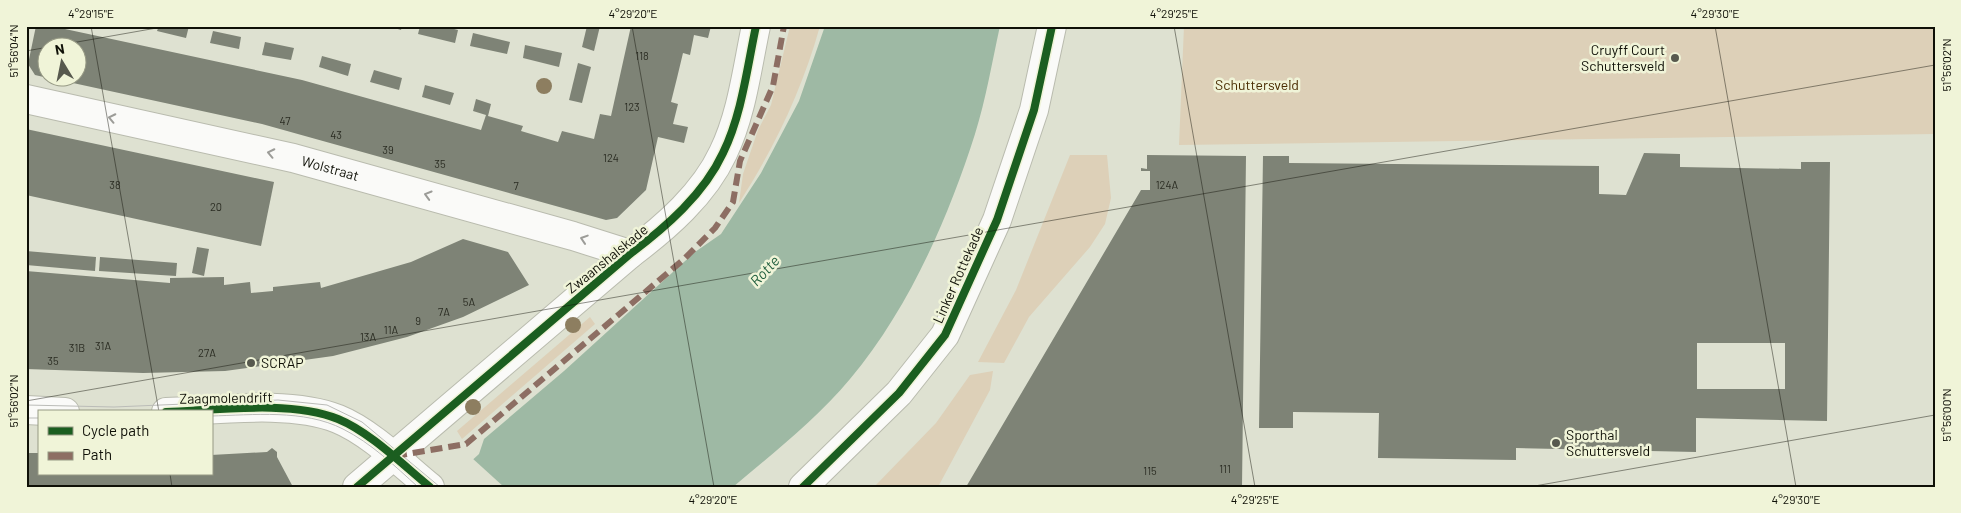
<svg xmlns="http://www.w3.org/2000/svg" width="1961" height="513" viewBox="0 0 1961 513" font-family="Barlow,sans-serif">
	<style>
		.green { fill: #ddd0b8 }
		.water { fill: #9eb9a4 }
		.pier { fill: #dee1d1 }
		.building { fill: #7e8376; fill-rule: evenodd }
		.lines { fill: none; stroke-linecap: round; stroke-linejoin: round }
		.minor-casing { stroke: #b9bbae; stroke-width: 30 }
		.minor { stroke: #fafaf8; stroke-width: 28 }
		.tram { stroke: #bbbcb8; stroke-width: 1 }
		.quiet { stroke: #8d6e63; stroke-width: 6; stroke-dasharray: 12 6; stroke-linecap: butt }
		.cycleway-casing { stroke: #f0f4d8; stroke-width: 11 }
		.cycleway { stroke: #1b5e20; stroke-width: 8 }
		.tree { fill: #8d7e60 }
		.oneway { stroke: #9c9c98 }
		.ticks { fill: none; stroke: #0f1007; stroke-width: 1; stroke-opacity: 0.45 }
		.poi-dot { fill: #57594e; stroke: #f0f4d8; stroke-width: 2 }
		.labels { text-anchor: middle; stroke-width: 5; stroke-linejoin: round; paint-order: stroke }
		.number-label { font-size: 11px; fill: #2b2d23 }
		.poi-label { font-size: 14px; fill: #0f1007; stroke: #f0f4d8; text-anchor: start }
		.park-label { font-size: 14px; fill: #4a2d03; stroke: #f0f4d8 }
		.street-label { font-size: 14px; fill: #0f1007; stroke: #f0f4d8 }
		.water-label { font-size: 15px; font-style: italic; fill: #1f5e3d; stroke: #f0f4d8 }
		.neatline { fill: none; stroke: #0f1007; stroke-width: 2 }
		.ticks-label { font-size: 12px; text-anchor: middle; fill: #0f1007 }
	</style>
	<rect width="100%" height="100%" fill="#dee1d1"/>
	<g class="green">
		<path d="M 790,26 L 820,26 C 802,90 775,147 739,203 L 743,174 L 758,130 L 771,105 Z"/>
		<path d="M 1184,26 L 1935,26 L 1935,134 L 1179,145 Z"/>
		<path d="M 1070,155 L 1107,155 L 1111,198 L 1105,224 L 1090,247 L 1029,317 L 1004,363 L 978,362 L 1016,290 Z"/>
		<path d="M 590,317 L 595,324 L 462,439 L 457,431 Z"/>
		<path d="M 993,371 L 990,390 L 938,487 L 874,487 L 936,423 L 970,375 Z"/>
	</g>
	<path class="water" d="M 825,26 L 1000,26 C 992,62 986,99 975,134 C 948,219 908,310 850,379 C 816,420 773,453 733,487 L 443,487 L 479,454 L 484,439 L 564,371 L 695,252 L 721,234 L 761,173 L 799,101 Z"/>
	<path class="pier" d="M 472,458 L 504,487 L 440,487 Z"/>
	<g class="building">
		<path d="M 36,26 L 66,26 L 65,29 L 302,80 L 481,130 L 486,115 L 473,111 L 476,99 L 491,104 L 488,116 L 523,126 L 521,131 L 558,142 L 562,131 L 594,139 L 600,114 L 611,116 L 631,26 L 711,26 L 708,38 L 694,35 L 690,55 L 683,53 L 677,78 L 671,102 L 678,104 L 673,124 L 688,127 L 684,143 L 658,137 L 646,190 L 617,218 L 606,220 L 262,124 L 50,78 L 78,78 L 78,48 L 48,48 L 48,78 L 35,75 L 28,64 Z"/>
		<path d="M 159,26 L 189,26 L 186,38 L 157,31 Z"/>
		<path d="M 388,26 L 402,26 L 401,30 Z"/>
		<path d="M 420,26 L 443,26 L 458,30 L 455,43 L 418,34 Z"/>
		<path d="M 587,26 L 600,26 L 594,51 L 582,47 Z"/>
		<path d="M 213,31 L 241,37 L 239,49 L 210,43 Z"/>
		<path d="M 473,33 L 510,42 L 507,54 L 470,46 Z"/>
		<path d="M 265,42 L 294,48 L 291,60 L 262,55 Z"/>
		<path d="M 525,45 L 562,53 L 559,67 L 523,58 Z"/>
		<path d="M 322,56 L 351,64 L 348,76 L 319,67 Z"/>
		<path d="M 578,63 L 591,67 L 582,103 L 569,100 Z"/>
		<path d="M 374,70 L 402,78 L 399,90 L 370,82 Z"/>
		<path d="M 425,85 L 454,93 L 450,105 L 422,97 Z"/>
		<path d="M 26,129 L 274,182 L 261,246 L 26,195 Z"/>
		<path d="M 1644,153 L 1680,154 L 1680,167 L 1801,169 L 1801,162 L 1830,162 L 1827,421 L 1696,418 L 1696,452 L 1516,448 L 1516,460 L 1378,458 L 1379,413 L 1293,412 L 1293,428 L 1259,428 L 1263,156 L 1289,156 L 1289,163 L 1599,166 L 1599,194 L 1626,195 ZM 1697,343 L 1785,343 L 1785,389 L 1697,389 Z"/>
		<path d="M 1147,155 L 1246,156 L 1242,487 L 966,487 L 1141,190 L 1150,190 L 1150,171 L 1141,171 L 1141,168 L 1147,169 Z"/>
		<path d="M 463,239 L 508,252 L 529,285 L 463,317 L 407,337 L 333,356 L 225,371 L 143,373 L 26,369 L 26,271 L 170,283 L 170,278 L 224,277 L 224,285 L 250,282 L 251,293 L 273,291 L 273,287 L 320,282 L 321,288 L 411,262 Z"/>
		<path d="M 197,247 L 209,249 L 204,276 L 192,273 Z"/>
		<path d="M 26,251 L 96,257 L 95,271 L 26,265 Z"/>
		<path d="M 100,257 L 177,263 L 176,276 L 99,271 Z"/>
		<path d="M 272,448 L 277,452 L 277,457 L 293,487 L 26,487 L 26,453 L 39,453 L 39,474 L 211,474 L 211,455 L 267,452 Z"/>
	</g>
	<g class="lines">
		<defs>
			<g id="minor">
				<path id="s1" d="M 26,99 L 293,158 L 573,236 L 630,254"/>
				<path d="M 26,410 L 65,412"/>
				<path d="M 166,412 C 217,410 291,400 338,419 C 370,432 403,465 430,487"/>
				<path d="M 357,487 L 630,254 C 666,227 704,194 723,153 C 742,114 747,68 756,26"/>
				<path d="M 803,487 L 899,393 L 945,335 L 997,220 L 1034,110 L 1052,26"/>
			</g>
		</defs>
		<use href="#minor" class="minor-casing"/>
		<use href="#minor" class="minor"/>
		<g class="tram">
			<path d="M 26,405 L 114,407 L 278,400 L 327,405 L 362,422 L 440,487"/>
			<path d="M 211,416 C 253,415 304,409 343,429 C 371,443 395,466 418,487"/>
			<path d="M 26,418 L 39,418"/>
		</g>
		<path class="quiet" d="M 395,456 L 466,444 L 683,260 L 715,228 L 733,202 L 740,161 L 773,86 L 784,26"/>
		<defs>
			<g id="cycleway">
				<path d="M 166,412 C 217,410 291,400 338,419 C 370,432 403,465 430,487"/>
				<path d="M 357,487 L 630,254 C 666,227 704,194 723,153 C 742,114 747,68 756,26"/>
				<path d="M 803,487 L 899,393 L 945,335 L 997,220 L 1034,110 L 1052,26"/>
			</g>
		</defs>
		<use href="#cycleway" class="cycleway-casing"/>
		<use href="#cycleway" class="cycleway"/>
	</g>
	<g class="tree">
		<circle cx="544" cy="86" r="8"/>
		<circle cx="573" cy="325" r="8"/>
		<circle cx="473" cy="407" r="8"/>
	</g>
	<defs><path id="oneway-chevron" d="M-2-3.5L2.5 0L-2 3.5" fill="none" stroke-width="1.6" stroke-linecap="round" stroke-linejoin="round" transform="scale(1.25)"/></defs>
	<g class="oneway">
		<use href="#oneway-chevron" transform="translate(112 118) rotate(-168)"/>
		<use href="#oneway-chevron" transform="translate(271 153) rotate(-168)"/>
		<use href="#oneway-chevron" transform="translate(428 195) rotate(-164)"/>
		<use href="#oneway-chevron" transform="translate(584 239) rotate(-162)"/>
	</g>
	<path class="ticks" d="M 91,26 L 159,412M 632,26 L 714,487M 1174,26 L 1255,487M 1715,26 L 1796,487M 26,51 L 168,26M 26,401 L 1935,65M 170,474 L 172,487M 1529,487 L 1935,415"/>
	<g class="poi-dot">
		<circle cx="1675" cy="58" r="5"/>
		<circle cx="251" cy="363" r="5"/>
		<circle cx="1556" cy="443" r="5"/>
	</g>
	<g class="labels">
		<g class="number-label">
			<text x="642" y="60">118</text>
			<text x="632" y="111">123</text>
			<text x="285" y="125">47</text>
			<text x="336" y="139">43</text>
			<text x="388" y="154">39</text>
			<text x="611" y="162">124</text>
			<text x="440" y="168">35</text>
			<text x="115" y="189">38</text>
			<text x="1167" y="189">124A</text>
			<text x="516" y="190">7</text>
			<text x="216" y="211">20</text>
			<text x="469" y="306">5A</text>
			<text x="444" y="316">7A</text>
			<text x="418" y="325">9</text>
			<text x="391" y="334">11A</text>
			<text x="368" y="341">13A</text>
			<text x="103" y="350">31A</text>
			<text x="77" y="352">31B</text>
			<text x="207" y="357">27A</text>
			<text x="53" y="365">35</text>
			<text x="1225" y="473">111</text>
			<text x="1150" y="475">115</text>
		</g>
		<g class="poi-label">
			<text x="1665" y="55" text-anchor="end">Cruyff Court<tspan x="1665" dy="16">Schuttersveld</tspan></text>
			<text x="261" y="368">SCRAP</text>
			<text x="1566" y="440">Sporthal<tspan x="1566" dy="16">Schuttersveld</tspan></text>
		</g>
		<g class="park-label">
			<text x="1257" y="90">Schuttersveld</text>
		</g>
		<g class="street-label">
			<text dy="5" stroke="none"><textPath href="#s1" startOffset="312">Wolstraat</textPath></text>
			<text transform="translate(607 259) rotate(-39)" y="5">Zwaanshalskade</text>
			<text transform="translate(958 275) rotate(-66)" y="5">Linker Rottekade</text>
			<text transform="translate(226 398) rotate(-1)" y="5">Zaagmolendrift</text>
		</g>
		<g class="water-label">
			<text transform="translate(765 271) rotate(-47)" y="5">Rotte</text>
		</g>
	</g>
	<rect width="1961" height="513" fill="none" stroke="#f0f4d8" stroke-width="55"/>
	<rect x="38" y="410" width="175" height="65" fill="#f0f4d8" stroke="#969984"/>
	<rect x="48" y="427" width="25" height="8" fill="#1b5e20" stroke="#969984"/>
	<text x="82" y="436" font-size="15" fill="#0f1007">Cycle path</text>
	<rect x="48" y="452" width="25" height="8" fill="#8d6e63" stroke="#969984"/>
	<text x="82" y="460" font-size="15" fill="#0f1007">Path</text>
	<g transform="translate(62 62) rotate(350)"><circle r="24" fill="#f0f4d8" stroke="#969984"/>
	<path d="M0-4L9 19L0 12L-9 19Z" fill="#57594e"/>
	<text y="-8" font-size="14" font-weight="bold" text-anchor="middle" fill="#0f1007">N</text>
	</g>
	<rect x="28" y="28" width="1906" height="458" class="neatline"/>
	<g class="ticks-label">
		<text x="91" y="18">4°29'15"E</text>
		<text x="633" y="18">4°29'20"E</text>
		<text x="1174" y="18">4°29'25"E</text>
		<text x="1715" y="18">4°29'30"E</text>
		<text transform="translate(14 51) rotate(-90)" y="4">51°56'04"N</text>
		<text transform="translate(1947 65) rotate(-90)" y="4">51°56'02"N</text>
		<text transform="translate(14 401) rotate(-90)" y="4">51°56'02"N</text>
		<text transform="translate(1947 415) rotate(-90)" y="4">51°56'00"N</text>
		<text x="713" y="504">4°29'20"E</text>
		<text x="1255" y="504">4°29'25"E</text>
		<text x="1796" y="504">4°29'30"E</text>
	</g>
</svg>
